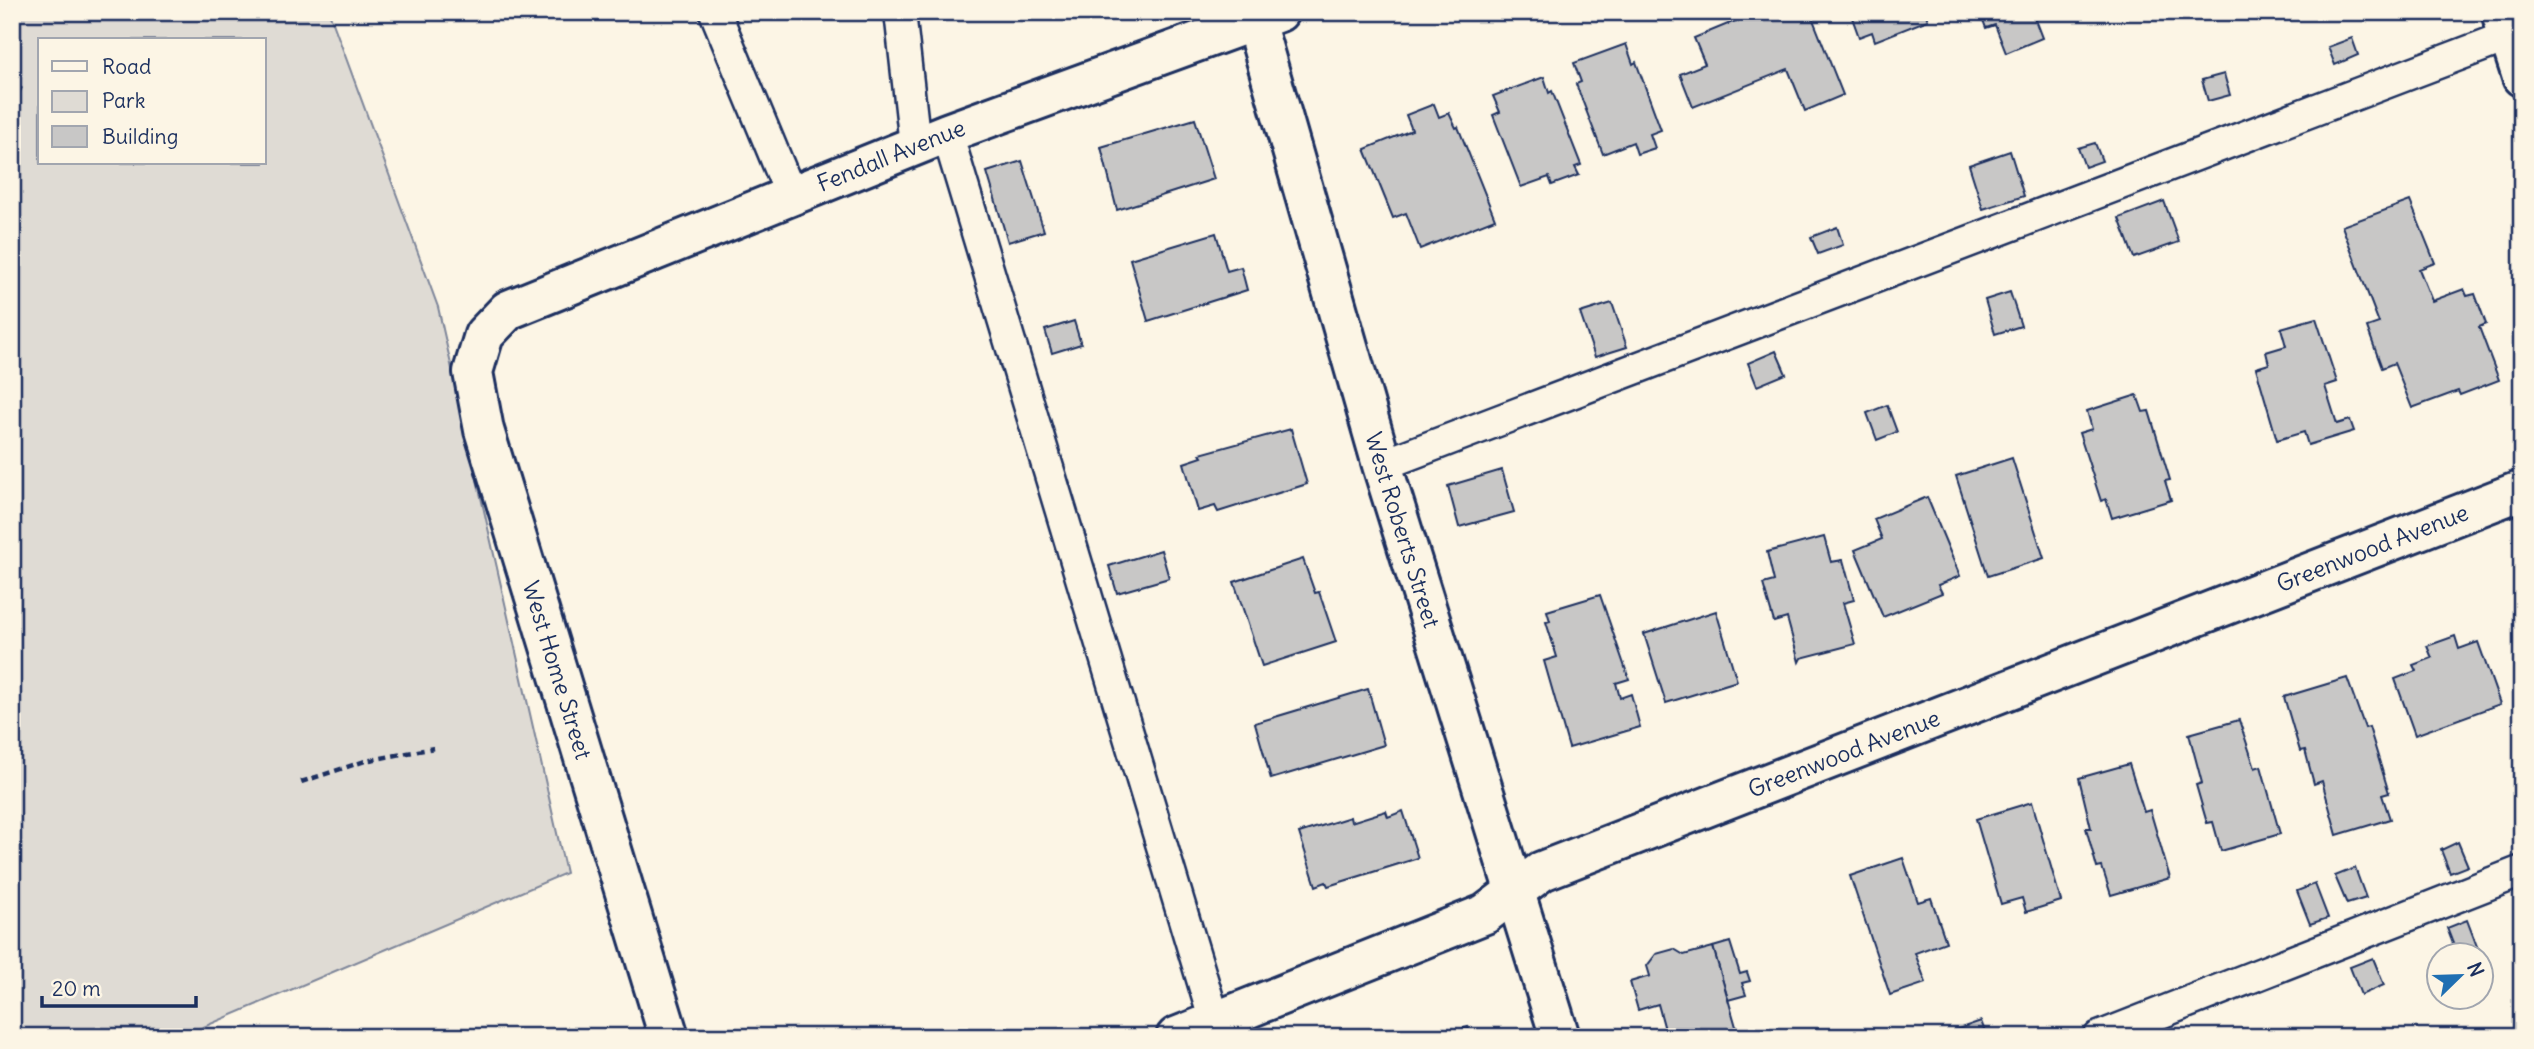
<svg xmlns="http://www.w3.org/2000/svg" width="2534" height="1049" viewBox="0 0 2534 1049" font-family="Delius,sans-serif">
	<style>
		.green { fill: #dfdbd4; stroke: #7d8599; stroke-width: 2; fill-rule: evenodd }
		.building { fill: #c8c7c6; stroke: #1b2f5e; stroke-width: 2 }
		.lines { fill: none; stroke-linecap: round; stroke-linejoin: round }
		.service-casing { stroke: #1b2f5e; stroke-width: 35 }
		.minor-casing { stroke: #1b2f5e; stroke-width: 44 }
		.path { stroke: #1b2f5e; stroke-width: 4.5; stroke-dasharray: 7 5; stroke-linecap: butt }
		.service { stroke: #fcf5e5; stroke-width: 30 }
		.minor { stroke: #fcf5e5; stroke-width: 38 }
		.labels { text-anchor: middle; stroke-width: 5; stroke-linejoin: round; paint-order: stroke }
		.street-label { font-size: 23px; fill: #1b2f5e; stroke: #fcf5e5 }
	</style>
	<rect width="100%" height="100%" fill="#fcf5e5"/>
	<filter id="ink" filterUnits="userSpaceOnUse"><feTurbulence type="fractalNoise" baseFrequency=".0143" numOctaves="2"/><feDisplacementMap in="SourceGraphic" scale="14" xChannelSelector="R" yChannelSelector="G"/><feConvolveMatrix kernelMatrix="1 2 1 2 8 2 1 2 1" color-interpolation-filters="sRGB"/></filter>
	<g filter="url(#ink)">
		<path class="green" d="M 12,12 L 329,12 L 438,307 L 566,873 L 180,1037 L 12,1037 ZM 40,40 L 264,40 L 264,163 L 40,163 Z"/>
		<g class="building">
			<path d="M 1757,12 L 1810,12 L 1843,95 L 1805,111 L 1788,69 L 1693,107 L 1680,74 L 1705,64 L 1694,38 Z"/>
			<path d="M 1850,12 L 1925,12 L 1928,20 L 1875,41 L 1872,32 L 1859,37 Z"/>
			<path d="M 1980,12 L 2032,12 L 2042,38 L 2006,53 L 1995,25 L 1986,28 Z"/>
			<path d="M 2352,38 L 2358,55 L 2335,65 L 2328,47 Z"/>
			<path d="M 1626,44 L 1633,64 L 1636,62 L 1661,130 L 1650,134 L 1655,148 L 1637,154 L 1633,142 L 1603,154 L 1576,84 L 1581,82 L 1574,63 Z"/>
			<path d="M 2224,74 L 2230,95 L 2208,101 L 2202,80 Z"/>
			<path d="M 1544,77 L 1549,93 L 1552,91 L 1581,165 L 1575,167 L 1579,175 L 1552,185 L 1549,177 L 1521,187 L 1493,115 L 1500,112 L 1493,96 Z"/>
			<path d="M 1434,104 L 1439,117 L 1449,113 L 1456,128 L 1458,127 L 1495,219 L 1420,249 L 1406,213 L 1393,218 L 1365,149 L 1412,130 L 1406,115 Z"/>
			<path d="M 1195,119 L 1214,179 L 1117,210 L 1101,147 Z"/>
			<path d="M 2095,143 L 2102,161 L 2085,167 L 2078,148 Z"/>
			<path d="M 2010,151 L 2024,196 L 1983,209 L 1969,165 Z"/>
			<path d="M 1022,161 L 1044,231 L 1008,242 L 987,172 Z"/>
			<path d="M 2164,201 L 2179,242 L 2134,258 L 2119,218 Z"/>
			<path d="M 2410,201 L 2435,263 L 2419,269 L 2432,301 L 2464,289 L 2467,296 L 2475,294 L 2486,324 L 2479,327 L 2499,380 L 2460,395 L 2458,391 L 2412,408 L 2394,363 L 2382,368 L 2367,327 L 2379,323 L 2342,226 Z"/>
			<path d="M 1837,227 L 1843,245 L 1818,254 L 1811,237 Z"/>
			<path d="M 1216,233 L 1227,271 L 1241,267 L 1247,290 L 1148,321 L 1130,259 Z"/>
			<path d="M 2010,292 L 2021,326 L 1995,334 L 1985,300 Z"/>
			<path d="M 1612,303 L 1627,347 L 1595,357 L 1580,313 Z"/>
			<path d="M 2316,318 L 2337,382 L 2325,386 L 2337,424 L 2350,420 L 2354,431 L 2308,445 L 2304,432 L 2277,440 L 2256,368 L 2269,364 L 2266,352 L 2286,346 L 2281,328 Z"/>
			<path d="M 1074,321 L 1081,344 L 1052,353 L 1045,330 Z"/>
			<path d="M 1776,351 L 1786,374 L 1757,386 L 1748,363 Z"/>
			<path d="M 2137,395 L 2143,412 L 2149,411 L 2170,480 L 2165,481 L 2171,500 L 2112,518 L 2106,499 L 2101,501 L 2079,433 L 2092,429 L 2087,411 Z"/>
			<path d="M 1887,405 L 1897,432 L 1877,440 L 1867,413 Z"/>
			<path d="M 1291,429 L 1307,484 L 1218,512 L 1215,506 L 1198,511 L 1184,463 L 1202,457 L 1200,454 Z"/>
			<path d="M 2012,458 L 2044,558 L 1988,576 L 1956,476 Z"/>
			<path d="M 1502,470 L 1514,512 L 1459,527 L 1448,486 Z"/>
			<path d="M 1927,497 L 1960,576 L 1938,585 L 1942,593 L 1883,617 L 1855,550 L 1882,539 L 1874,519 Z"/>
			<path d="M 1824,537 L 1831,562 L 1843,560 L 1854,600 L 1843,603 L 1855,644 L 1801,658 L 1799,662 L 1787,618 L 1774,622 L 1763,584 L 1774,581 L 1767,552 Z"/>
			<path d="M 1161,550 L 1169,578 L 1117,593 L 1109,566 Z"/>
			<path d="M 1303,559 L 1315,593 L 1319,592 L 1336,642 L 1262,666 L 1234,582 Z"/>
			<path d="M 2522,592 L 2522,613 L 2515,595 Z"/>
			<path d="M 1600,595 L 1629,679 L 1616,683 L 1620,698 L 1631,694 L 1640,727 L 1569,748 L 1544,661 L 1557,657 L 1546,622 L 1550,621 L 1547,611 Z"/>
			<path d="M 1716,611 L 1737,681 L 1666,703 L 1644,634 Z"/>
			<path d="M 2455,636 L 2459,649 L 2478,642 L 2500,704 L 2415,735 L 2395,679 L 2416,671 L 2413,665 L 2432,658 L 2427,646 Z"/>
			<path d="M 2347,678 L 2365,728 L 2369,727 L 2389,793 L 2382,795 L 2390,819 L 2337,835 L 2322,781 L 2314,784 L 2305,750 L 2300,751 L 2284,697 Z"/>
			<path d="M 1368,689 L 1384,745 L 1271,779 L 1255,723 Z"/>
			<path d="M 2239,720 L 2255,768 L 2261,766 L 2280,834 L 2221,851 L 2213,822 L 2207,823 L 2196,785 L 2202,783 L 2189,734 Z"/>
			<path d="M 2129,764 L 2144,812 L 2150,810 L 2170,878 L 2111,895 L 2102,867 L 2097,868 L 2086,828 L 2091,828 L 2079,778 Z"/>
			<path d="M 2032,802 L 2061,901 L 2026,912 L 2022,898 L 2001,904 L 1976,819 Z"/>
			<path d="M 1386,811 L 1388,817 L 1403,811 L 1418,858 L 1328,886 L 1326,882 L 1316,886 L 1299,833 L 1350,817 L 1351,822 Z"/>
			<path d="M 2458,842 L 2468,866 L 2450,873 L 2441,850 Z"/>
			<path d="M 1903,858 L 1918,902 L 1931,898 L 1946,942 L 1915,953 L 1926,983 L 1890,995 L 1850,876 Z"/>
			<path d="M 2355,868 L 2366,898 L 2347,904 L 2335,876 Z"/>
			<path d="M 2315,884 L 2328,918 L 2310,924 L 2297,891 Z"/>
			<path d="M 2467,920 L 2478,949 L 2457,954 L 2447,928 Z"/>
			<path d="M 1730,942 L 1740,974 L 1747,972 L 1750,981 L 1742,983 L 1746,995 L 1728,1000 L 1713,947 Z"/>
			<path d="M 1713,947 L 1739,1037 L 1667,1037 L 1658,1004 L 1638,1010 L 1630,982 L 1650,976 L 1647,966 L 1656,954 L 1674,949 L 1684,955 Z"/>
			<path d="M 2373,958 L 2384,985 L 2361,995 L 2350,967 Z"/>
			<path d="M 2522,1010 L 2522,1037 L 2502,1037 L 2501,1034 L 2521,1028 L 2515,1012 Z"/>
			<path d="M 1981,1021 L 1987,1037 L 1958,1037 L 1955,1030 Z"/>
			<path d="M 1468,1027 L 1471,1037 L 1437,1037 Z"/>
		</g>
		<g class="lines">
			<defs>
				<g id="service">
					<path d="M 715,12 L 791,195"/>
					<path d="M 900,12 L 915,145"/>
					<path d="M 947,133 L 1215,1022"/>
					<path d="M 1382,465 L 2522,31"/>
					<path d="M 2099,1037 L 2522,871"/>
				</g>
				<g id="minor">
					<path d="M 2501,12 L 2522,77"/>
					<path id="s1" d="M 1255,21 L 1382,465 L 1560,1037"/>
					<path id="s2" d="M 669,1037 L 484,430 L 473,372 L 484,335 L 508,310 L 947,133 L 1279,12"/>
					<path id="s3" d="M 1176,1037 L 1485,914 L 1542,871 L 2522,490"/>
				</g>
			</defs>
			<use href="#service" class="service-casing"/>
			<use href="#minor" class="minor-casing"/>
			<g class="path">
				<path d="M 12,116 L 13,104 L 22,84"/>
				<path d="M 12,153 L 18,256 L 12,336"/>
				<path d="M 301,782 L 365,761 L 434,748"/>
			</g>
			<use href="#service" class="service"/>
			<use href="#minor" class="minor"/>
		</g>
	</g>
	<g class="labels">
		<g class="street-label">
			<text dy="8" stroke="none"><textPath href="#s2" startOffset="1180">Fendall Avenue</textPath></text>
			<text dy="8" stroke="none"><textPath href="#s1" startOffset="530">West Roberts Street</textPath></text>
			<text dy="8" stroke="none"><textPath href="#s3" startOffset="1295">Greenwood Avenue</textPath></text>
			<text transform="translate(557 670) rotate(73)" y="8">West Home Street</text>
			<text dy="8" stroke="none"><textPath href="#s3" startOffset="728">Greenwood Avenue</textPath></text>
		</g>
	</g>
	<rect width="2534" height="1049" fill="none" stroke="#fcf5e5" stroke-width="42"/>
	<rect x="21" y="21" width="2492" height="1007" fill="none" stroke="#1b2f5e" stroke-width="2.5" filter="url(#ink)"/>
	<rect x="38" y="38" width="228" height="126" fill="#fcf5e5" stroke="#a2a6af" stroke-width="2"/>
	<rect x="52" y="61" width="35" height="10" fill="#fcf5e5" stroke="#a2a6af" stroke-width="2"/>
	<text x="102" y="74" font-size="21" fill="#1b2f5e">Road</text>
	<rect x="52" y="91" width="35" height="21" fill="#dfdbd4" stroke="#a2a6af" stroke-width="2"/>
	<text x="102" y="108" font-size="21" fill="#1b2f5e">Park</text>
	<rect x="52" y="126" width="35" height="21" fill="#c8c7c6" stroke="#a2a6af" stroke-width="2"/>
	<text x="102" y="144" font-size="21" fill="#1b2f5e">Building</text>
	<g transform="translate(2460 976) rotate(67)"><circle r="33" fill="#fcf5e5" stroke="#a2a6af" stroke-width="2"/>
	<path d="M0-5L12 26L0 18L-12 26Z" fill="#1f6fb2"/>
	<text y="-10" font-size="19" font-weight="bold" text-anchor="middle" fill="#1b2f5e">N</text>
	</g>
	<path d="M42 996v10h154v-10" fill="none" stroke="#1b2f5e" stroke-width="3.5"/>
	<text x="52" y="996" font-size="21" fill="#1b2f5e" stroke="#fcf5e5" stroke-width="5" paint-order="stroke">20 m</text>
</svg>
